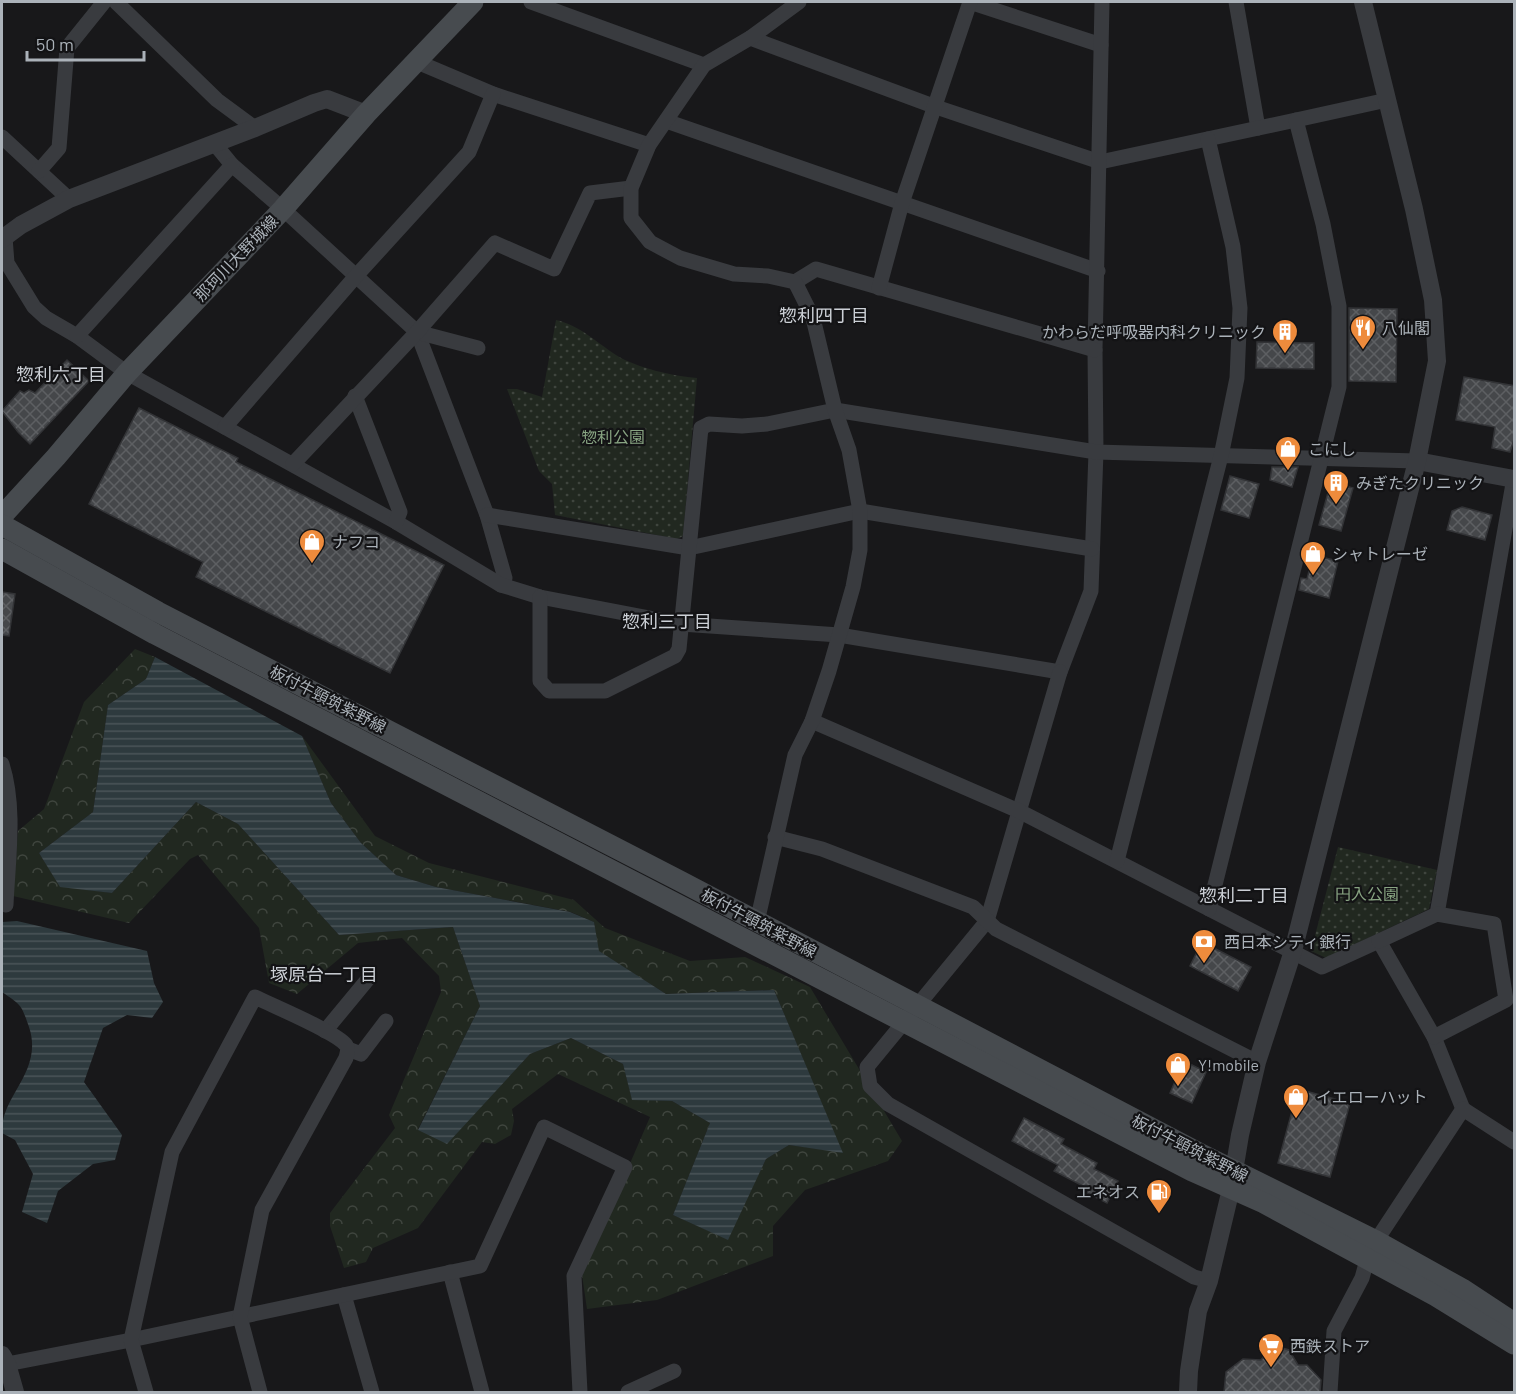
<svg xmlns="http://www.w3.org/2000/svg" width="1516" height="1394" viewBox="0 0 1516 1394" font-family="Barlow,'Noto Sans JP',sans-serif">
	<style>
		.grass { fill: url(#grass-dots) }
		.forest { fill: url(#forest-crowns) }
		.water { fill: url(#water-rules) }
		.building { fill: url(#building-cross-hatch); stroke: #323336; stroke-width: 1.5 }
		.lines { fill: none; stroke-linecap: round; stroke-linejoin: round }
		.minor { stroke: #393b3f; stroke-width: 15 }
		.tertiary { stroke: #393b3f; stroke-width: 18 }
		.secondary { stroke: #474b4f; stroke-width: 21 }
		.labels { text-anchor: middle; stroke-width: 4.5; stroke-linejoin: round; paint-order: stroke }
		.street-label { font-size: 16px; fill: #abb2b9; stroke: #131315 }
		.poi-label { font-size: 16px; fill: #abb2b9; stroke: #131315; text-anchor: start }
		.park-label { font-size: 16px; fill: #88a482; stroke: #131315 }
		.neighbourhood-label { font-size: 18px; fill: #ccd0d6; stroke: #131315 }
	</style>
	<defs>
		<pattern id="grass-dots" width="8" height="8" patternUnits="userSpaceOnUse" patternTransform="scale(1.5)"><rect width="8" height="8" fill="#212820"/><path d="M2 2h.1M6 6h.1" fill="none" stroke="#3f453e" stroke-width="1.8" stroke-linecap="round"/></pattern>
		<pattern id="forest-crowns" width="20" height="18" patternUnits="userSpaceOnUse" patternTransform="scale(1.5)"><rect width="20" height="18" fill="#212820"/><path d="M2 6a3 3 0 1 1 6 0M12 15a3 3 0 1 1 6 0" fill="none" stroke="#3f453e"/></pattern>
		<pattern id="water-rules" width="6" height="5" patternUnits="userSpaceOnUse" patternTransform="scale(1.5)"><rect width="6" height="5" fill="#2e3a3e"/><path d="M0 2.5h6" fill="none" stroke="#4a5458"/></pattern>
		<pattern id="building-cross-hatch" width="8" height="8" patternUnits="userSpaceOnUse" patternTransform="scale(1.5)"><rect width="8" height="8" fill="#45474a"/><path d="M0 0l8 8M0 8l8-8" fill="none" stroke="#5d5f62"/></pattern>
	</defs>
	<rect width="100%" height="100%" fill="#18181a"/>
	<g class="grass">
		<path d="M 556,320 C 579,325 596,342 616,355 C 637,368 673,376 697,378 L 683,536 L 677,539 L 555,515 L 552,484 L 539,471 L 507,389 L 517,389 L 542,397 Z"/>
		<path d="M 1338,847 L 1437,870 L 1429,909 L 1326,958 L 1311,951 Z"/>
	</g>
	<path class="forest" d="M 135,649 L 155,657 L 146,679 L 108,705 L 93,812 L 39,853 L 60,886 L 112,893 L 196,802 L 238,824 L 339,935 L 453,927 L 480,1006 L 418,1129 L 447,1143 L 530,1054 L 571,1038 L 623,1064 L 632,1099 L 672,1101 L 710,1123 L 673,1215 L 727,1239 L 766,1159 L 789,1145 L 842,1152 L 774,990 L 666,994 L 598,951 L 594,922 L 571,912 L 436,887 L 396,875 L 361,843 L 331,803 L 302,736 L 375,836 L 429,863 L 574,900 L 605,928 L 690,961 L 745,957 L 810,987 L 902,1141 L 888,1161 L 805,1190 L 773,1226 L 773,1256 L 657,1300 L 587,1309 L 582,1275 L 650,1117 L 558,1074 L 512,1109 L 514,1121 L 511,1135 L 495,1144 L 482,1142 L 418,1228 L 373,1248 L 366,1262 L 344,1268 L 330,1226 L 330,1213 L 395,1128 L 389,1115 L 441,992 L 439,976 L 402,938 L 358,943 L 297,994 L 269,983 L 259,928 L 198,855 L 190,859 L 129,923 L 13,896 L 18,831 L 44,809 L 84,702 Z"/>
	<g class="water">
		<path d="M 155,657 L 302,736 L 331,803 L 361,843 L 396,875 L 436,887 L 570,912 L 594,922 L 599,951 L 666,994 L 774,990 L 843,1153 L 789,1145 L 766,1159 L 728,1240 L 673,1215 L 710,1123 L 672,1101 L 632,1100 L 623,1064 L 571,1038 L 530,1054 L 447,1144 L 418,1130 L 480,1006 L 453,927 L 339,935 L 238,824 L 196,802 L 112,893 L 60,887 L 39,853 L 93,812 L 108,705 L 146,679 Z"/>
		<path d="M 17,921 L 147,951 L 154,983 L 163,1002 L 152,1018 L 127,1015 L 103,1028 L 84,1082 L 122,1135 L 115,1160 L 93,1164 L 58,1191 L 47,1223 L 22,1212 L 33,1174 L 15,1140 L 2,1133 C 0,1096 44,1072 29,1027 C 21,1004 22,1006 2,992 L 2,922 Z"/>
	</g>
	<g class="building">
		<path d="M 1349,308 L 1397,309 L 1396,382 L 1349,381 Z"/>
		<path d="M 1257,342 L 1314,343 L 1314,369 L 1256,368 Z"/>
		<path d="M 67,360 L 89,381 L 30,444 L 18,432 L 2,411 L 20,391 L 24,393 L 29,390 L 35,393 Z"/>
		<path d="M 1464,377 L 1515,386 L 1515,436 L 1510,452 L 1492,448 L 1495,427 L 1456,420 Z"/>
		<path d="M 139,408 L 238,458 L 236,462 L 444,565 L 390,673 L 196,577 L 203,562 L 89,504 Z"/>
		<path d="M 1272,467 L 1298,467 L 1292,487 L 1270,480 Z"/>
		<path d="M 1230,476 L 1259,484 L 1249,518 L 1221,510 Z"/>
		<path d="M 1331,482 L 1353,488 L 1341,531 L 1319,525 Z"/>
		<path d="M 1462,507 L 1492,515 L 1485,540 L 1447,530 L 1452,511 Z"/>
		<path d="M 1313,555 L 1338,561 L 1329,598 L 1299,590 L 1301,578 L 1307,579 Z"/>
		<path d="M 2,592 L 15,594 L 9,636 L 2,635 Z"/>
		<path d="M 1202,942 L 1251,967 L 1238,991 L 1190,966 Z"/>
		<path d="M 1184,1061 L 1206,1072 L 1192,1103 L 1170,1093 Z"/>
		<path d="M 1298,1089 L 1350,1103 L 1330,1177 L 1278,1163 Z"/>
		<path d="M 1024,1118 L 1064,1139 L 1061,1144 L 1097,1163 L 1094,1169 L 1118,1181 L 1107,1203 L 1087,1193 L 1089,1189 L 1054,1171 L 1058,1165 L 1012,1141 Z"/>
		<path d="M 1279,1347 L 1289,1350 L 1298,1365 L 1307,1365 L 1321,1380 L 1320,1392 L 1224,1392 L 1226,1372 L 1243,1359 L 1261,1360 L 1269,1350 Z"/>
	</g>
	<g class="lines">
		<g class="minor">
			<path d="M 116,2 L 217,100 L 255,128"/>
			<path d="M 531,2 L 704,65"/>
			<path d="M 970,2 L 1101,45"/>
			<path d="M 1236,2 L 1258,128"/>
			<path d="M 750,38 L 936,107 L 1100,162 L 1296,120"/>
			<path d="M 415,61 L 493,94 L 649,145"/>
			<path d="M 666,121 L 1098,271"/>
			<path d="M 2,137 L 69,199"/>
			<path d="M 214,143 L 232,165 L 283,209 L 417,332 L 487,515 L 505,578 L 501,585"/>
			<path d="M 39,171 L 59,148 L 67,48 L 104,2"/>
			<path d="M 5,237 L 7,263 L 34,307 L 46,318 L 77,336 L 127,373 L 396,522 L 501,585 L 540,597 L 681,624 L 839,635 L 1060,672 L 1091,591 L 1096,452 L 1095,350 L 1102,2"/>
			<path d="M 795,282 L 816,269 L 1095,350"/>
			<path d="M 879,288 L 902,203 L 970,2"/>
			<path d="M 417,332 L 478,348"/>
			<path d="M 77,336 L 232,165"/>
			<path d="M 355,396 L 400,512 L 396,522"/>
			<path d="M 225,427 L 356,276 L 469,152 L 493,94"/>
			<path d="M 293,464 L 417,332 L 495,243 L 554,269 L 590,193 L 631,188"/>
			<path d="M 487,515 L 689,548 L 860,511 L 1092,549"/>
			<path d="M 540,597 L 540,681 L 549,691 L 605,691 L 675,656 L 679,649 L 701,428 L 709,424 L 742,426 L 767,424 L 835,410 L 1096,452 L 1417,461"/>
			<path d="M 1060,672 L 987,921 L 867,1067 L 870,1086 L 888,1104 L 1194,1277 L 1209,1281"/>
			<path d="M 812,721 L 1019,811 L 1322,967 L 1379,941 L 1434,1037 L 1463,1109"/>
			<path d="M 2,764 C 16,808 8,859 6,905 L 2,904"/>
			<path d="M 775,837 L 822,849 L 973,907 L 996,929 L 1257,1062"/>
			<path d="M 1117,861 L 1221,456 L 1237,378 L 1240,308 L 1233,247 L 1208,139"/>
			<path d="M 1209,909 L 1339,387 L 1339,306 L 1323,224 L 1296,120 L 1387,100"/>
			<path d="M 1437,914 L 1514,478"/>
			<path d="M 757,922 L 795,755 L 812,721 L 829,671 L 853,587 L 860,550 L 860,511 L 849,450 L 835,410 L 813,318 L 795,282 L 768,276 L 734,274 L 680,258 L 650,242 L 631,218 L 631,188 L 649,145 L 704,65 L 750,38 L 799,2"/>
			<path d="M 1379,941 L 1437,914 L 1494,924 L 1506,1000 L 1434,1037"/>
			<path d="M 325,1031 L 368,979"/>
			<path d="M 348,1049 L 361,1054 L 386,1021"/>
			<path d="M 450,1272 L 482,1392"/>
			<path d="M 344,1295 L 372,1392"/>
			<path d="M 7,1364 L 131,1340 L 480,1266 L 544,1127 L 625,1167 L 574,1276 L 580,1392"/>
			<path d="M 146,1392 L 131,1340 L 172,1152 L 255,997 C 273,1006 336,1032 346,1045 C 349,1049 347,1053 346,1058 L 262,1210 L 240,1317 L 260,1392"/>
			<path d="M 628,1392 L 674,1371"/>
			<path d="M 1330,1392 L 1334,1331 L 1362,1278 L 1367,1260 L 1376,1241 L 1463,1109 L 1514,1142"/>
		</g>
		<g class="tertiary">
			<path d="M 2,239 L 21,225 L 69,199 L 255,128 L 314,103 L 327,99 L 366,114"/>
			<path d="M 1417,461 L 1514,479"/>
			<path d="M 2,1355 L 7,1364 L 15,1392"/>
			<path d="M 1188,1392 L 1189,1371 L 1198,1311 L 1209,1281 L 1231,1189 L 1240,1135 L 1257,1062 L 1293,951 L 1417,461 L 1437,361 L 1433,300 L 1414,209 L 1363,2"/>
		</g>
		<g class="secondary">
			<path d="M 2,516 L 56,457 L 127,373 L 283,209 L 366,114 L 473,2"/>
			<path d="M 2,525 L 158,612 L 680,881 L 1201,1154 L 1376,1241 L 1464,1290 L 1514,1323"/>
			<path d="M 2,549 L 155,634 L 300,709 L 1192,1171 L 1264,1203 L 1436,1296 L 1514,1344"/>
		</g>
	</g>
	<defs>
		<symbol id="restaurant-pin" viewBox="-11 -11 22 30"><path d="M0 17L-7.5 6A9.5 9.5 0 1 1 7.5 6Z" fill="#ee8b3c" stroke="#131315"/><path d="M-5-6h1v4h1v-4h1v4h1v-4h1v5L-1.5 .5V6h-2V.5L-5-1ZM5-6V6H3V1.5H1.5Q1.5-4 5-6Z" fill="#fff"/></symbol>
		<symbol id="building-pin" viewBox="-11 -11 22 30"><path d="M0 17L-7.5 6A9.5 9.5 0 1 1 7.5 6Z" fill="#ee8b3c" stroke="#131315"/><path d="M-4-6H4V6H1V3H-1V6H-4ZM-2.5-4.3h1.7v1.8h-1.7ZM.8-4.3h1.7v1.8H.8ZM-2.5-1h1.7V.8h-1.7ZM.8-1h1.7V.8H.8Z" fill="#fff"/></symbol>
		<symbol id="shop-pin" viewBox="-11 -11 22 30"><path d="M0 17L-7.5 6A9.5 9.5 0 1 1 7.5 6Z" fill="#ee8b3c" stroke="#131315"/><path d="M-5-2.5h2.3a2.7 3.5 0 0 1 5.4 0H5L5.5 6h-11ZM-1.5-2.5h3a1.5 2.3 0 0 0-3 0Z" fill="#fff"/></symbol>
		<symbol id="bank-pin" viewBox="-11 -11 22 30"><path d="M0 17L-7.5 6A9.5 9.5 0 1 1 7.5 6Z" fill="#ee8b3c" stroke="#131315"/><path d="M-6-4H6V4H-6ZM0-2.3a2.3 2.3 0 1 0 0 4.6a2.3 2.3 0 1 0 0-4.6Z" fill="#fff"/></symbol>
		<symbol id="fuel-pin" viewBox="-11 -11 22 30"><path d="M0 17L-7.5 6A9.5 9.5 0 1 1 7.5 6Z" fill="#ee8b3c" stroke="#131315"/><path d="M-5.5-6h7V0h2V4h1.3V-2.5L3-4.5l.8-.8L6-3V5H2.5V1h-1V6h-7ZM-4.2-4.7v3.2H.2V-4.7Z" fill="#fff"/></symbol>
		<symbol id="supermarket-pin" viewBox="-11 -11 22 30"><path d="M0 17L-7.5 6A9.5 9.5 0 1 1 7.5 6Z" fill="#ee8b3c" stroke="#131315"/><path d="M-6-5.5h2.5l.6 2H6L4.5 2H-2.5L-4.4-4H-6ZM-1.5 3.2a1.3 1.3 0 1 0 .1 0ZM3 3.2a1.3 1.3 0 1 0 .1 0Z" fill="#fff"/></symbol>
	</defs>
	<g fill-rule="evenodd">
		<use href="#restaurant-pin" x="1348" y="313" width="30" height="40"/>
		<use href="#building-pin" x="1270" y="317" width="30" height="40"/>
		<use href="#shop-pin" x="1273" y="434" width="30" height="40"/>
		<use href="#building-pin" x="1321" y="468" width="30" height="40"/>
		<use href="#shop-pin" x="297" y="527" width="30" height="40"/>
		<use href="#shop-pin" x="1298" y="539" width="30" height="40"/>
		<use href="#bank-pin" x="1189" y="927" width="30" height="40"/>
		<use href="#shop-pin" x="1163" y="1050" width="30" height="40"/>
		<use href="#shop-pin" x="1281" y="1082" width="30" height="40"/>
		<use href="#fuel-pin" x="1144" y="1177" width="30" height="40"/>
		<use href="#supermarket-pin" x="1256" y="1331" width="30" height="40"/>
	</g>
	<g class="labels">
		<g class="street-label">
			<text transform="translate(236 258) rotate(-46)" y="6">那珂川大野城線</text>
			<text transform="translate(328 699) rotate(27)" y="6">板付牛頸筑紫野線</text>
			<text transform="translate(759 923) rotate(28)" y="6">板付牛頸筑紫野線</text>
			<text transform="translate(1190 1148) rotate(27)" y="6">板付牛頸筑紫野線</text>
		</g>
		<g class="poi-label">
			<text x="1382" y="334">八仙閣</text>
			<text x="1266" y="338" text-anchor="end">かわらだ呼吸器内科クリニック</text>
			<text x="1308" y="455">こにし</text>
			<text x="1356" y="489">みぎたクリニック</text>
			<text x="332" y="548">ナフコ</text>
			<text x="1332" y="560">シャトレーゼ</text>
			<text x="1224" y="948">西日本シティ銀行</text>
			<text x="1198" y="1071">Y!mobile</text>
			<text x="1316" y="1103">イエローハット</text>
			<text x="1140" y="1198" text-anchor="end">エネオス</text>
			<text x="1290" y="1352">西鉄ストア</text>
		</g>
		<g class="park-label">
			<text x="613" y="443">惣利公園</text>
			<text x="1367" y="900">円入公園</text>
		</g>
		<g class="neighbourhood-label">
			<text x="824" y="322">惣利四丁目</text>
			<text x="61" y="381">惣利六丁目</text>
			<text x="667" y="628">惣利三丁目</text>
			<text x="1244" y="902">惣利二丁目</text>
			<text x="324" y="981">塚原台一丁目</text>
		</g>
	</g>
	<rect width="1516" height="1394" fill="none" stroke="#abb2b9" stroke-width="6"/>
	<path d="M27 51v9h117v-9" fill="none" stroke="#abb2b9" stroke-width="3"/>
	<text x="36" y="51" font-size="18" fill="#abb2b9" stroke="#131315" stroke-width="4.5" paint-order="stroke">50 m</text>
</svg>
